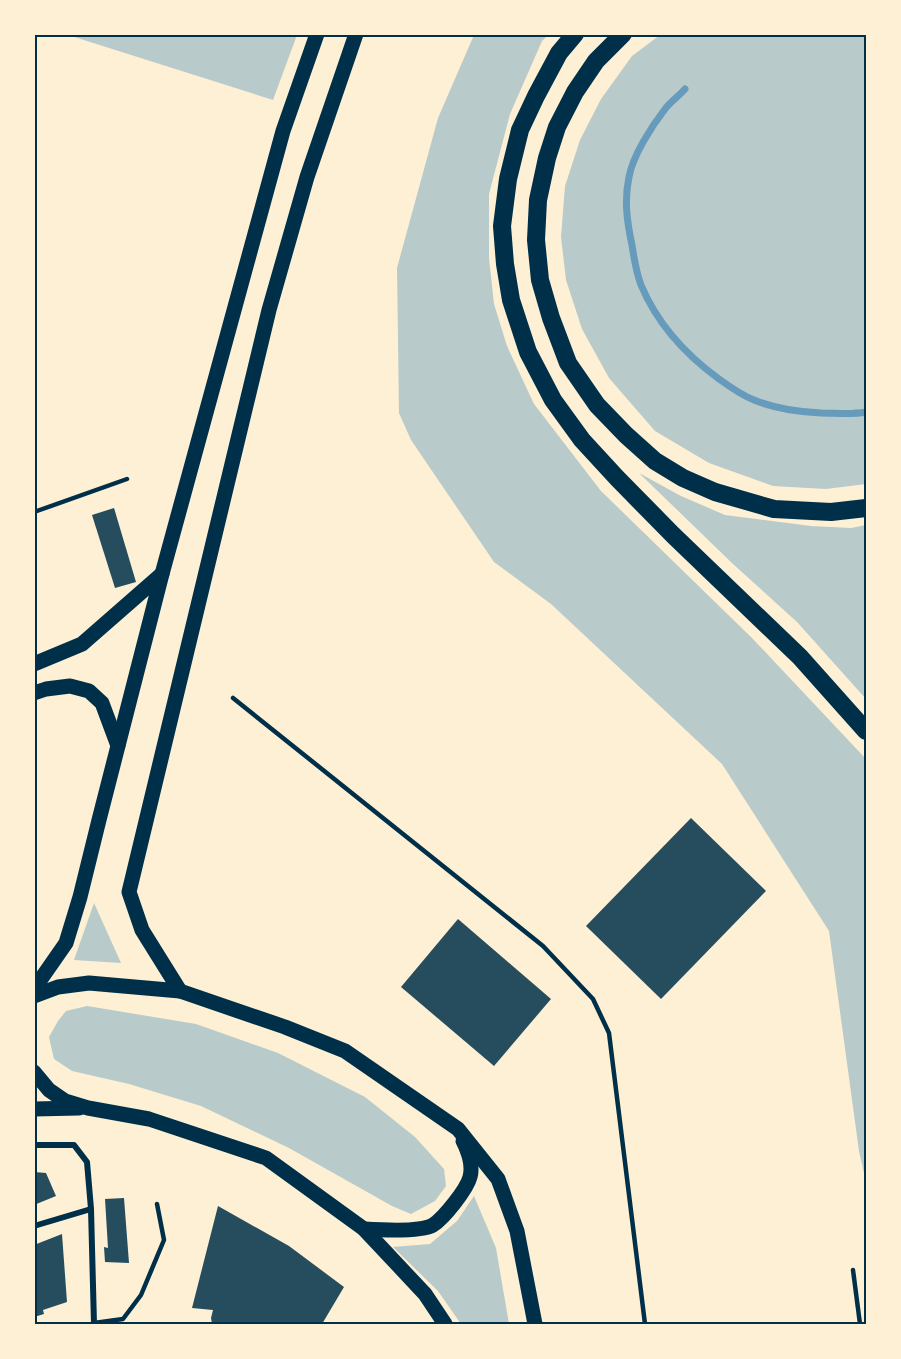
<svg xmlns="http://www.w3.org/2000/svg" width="901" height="1359" viewBox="0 0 901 1359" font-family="Signika,sans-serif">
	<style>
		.green { fill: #b9caca }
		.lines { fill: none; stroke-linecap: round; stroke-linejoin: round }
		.stream { stroke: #669bbc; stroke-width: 7 }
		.building { fill: #264d5e }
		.service { stroke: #003049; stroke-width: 4.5 }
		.minor { stroke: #003049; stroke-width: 6 }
		.primary { stroke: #003049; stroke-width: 15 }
		.motorway { stroke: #003049; stroke-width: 18 }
		.neatline { fill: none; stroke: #003049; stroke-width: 2 }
	</style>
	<rect width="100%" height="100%" fill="#fdf0d5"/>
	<g class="green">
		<path d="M 68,35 L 297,35 L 273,100 Z"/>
		<path d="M 474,35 L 548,35 L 542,41 L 510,114 L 489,194 L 489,258 L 494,304 L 507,346 L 534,404 L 601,491 L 752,638 L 866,759 L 866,1182 L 859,1151 L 829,931 L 722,764 L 551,604 L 494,562 L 411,440 L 399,413 L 397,268 L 438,118 Z"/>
		<path d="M 660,35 L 866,35 L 866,484 L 826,489 L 773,486 L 709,463 L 655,431 L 609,378 L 582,329 L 566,280 L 561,237 L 565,186 L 580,140 L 601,99 L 632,56 Z"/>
		<path d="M 639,473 L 681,496 L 725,515 L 811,526 L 851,528 L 866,525 L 866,699 L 797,622 L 733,564 Z"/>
		<path d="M 94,903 L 121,963 L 74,960 Z"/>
		<path d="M 87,1006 L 196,1024 L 278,1053 L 365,1097 L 415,1137 L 444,1169 L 446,1186 L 435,1201 L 411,1214 L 392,1206 L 289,1148 L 201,1106 L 129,1084 L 72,1071 L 54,1059 L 49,1037 L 58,1021 L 66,1011 Z"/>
		<path d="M 474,1196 L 496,1248 L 509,1324 L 461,1324 L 438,1291 L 393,1247 L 430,1244 L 457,1221 Z"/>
	</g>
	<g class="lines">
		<path class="stream" d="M 685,89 C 679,96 671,101 665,109 C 652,126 633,155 629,177 C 624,200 627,222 632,245 C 634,258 636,272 641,285 C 657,323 686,355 719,379 C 730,387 741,395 754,400 C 776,409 798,412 821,413 C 836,413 851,415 866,412"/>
	</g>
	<g class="building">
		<path d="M 114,508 L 136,582 L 115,588 L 92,515 Z"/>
		<path d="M 691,818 L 766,891 L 661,999 L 586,926 Z"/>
		<path d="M 458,919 L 551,999 L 494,1066 L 401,987 Z"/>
		<path d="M 34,1172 L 46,1173 L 56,1196 L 34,1205 Z"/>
		<path d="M 124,1198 L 129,1263 L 105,1262 L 104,1247 L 108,1248 L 105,1199 Z"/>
		<path d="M 218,1206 L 289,1246 L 344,1287 L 322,1324 L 212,1324 L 211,1318 L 213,1310 L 192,1308 Z"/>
		<path d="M 62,1234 L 67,1302 L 43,1310 L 44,1314 L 34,1317 L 34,1245 Z"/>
	</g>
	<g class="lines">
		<g class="service">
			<path d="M 34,512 L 127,479"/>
			<path d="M 233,698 L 543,946 L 593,999 L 609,1033 L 645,1324"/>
			<path d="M 853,1270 L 860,1324"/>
			<path d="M 94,1323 L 123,1319 L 141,1295 L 164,1240 L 157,1204"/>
		</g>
		<g class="minor">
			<path d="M 34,1145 L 74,1145 L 87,1162 L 91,1209 L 94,1324"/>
			<path d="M 34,1226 L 91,1209"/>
		</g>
		<g class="primary">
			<path d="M 34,664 L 82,644 L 162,574"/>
			<path d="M 34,693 L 46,689 L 70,686 L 89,691 L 102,703 L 118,746"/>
			<path d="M 34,989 L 66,943 L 80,897 L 99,820 L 162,574 L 283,131 L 317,34"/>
			<path d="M 180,991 L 142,930 L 129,892 L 269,310 L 307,177 L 356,34"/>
			<path d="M 34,996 L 58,987 L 89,983 L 180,991 L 285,1027 L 345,1051 L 458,1129 L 498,1179 L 517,1231 L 535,1324"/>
			<path d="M 34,1072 L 49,1090 L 65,1101 L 88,1108 L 149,1119 L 266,1158 L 364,1229 L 425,1294 L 445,1324"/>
			<path d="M 34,1109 L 79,1108"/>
			<path d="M 364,1229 C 380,1230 421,1232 433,1225 C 444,1218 467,1189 470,1177 C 473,1166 468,1151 463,1141"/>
		</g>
		<g class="motorway">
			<path d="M 575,34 L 559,53 L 536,96 L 520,130 L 508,179 L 502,226 L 505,264 L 511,300 L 528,352 L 553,400 L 582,440 L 617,478 L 673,535 L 800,657 L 866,731"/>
			<path d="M 623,34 L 596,61 L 575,92 L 557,127 L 547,158 L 538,200 L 536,240 L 540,280 L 551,318 L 568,363 L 597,405 L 626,435 L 655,461 L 683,478 L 715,492 L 774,509 L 831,512 L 866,508"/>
		</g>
	</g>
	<rect width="901" height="1359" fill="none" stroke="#fdf0d5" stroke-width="72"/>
	<rect x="36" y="36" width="829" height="1287" class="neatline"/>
</svg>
